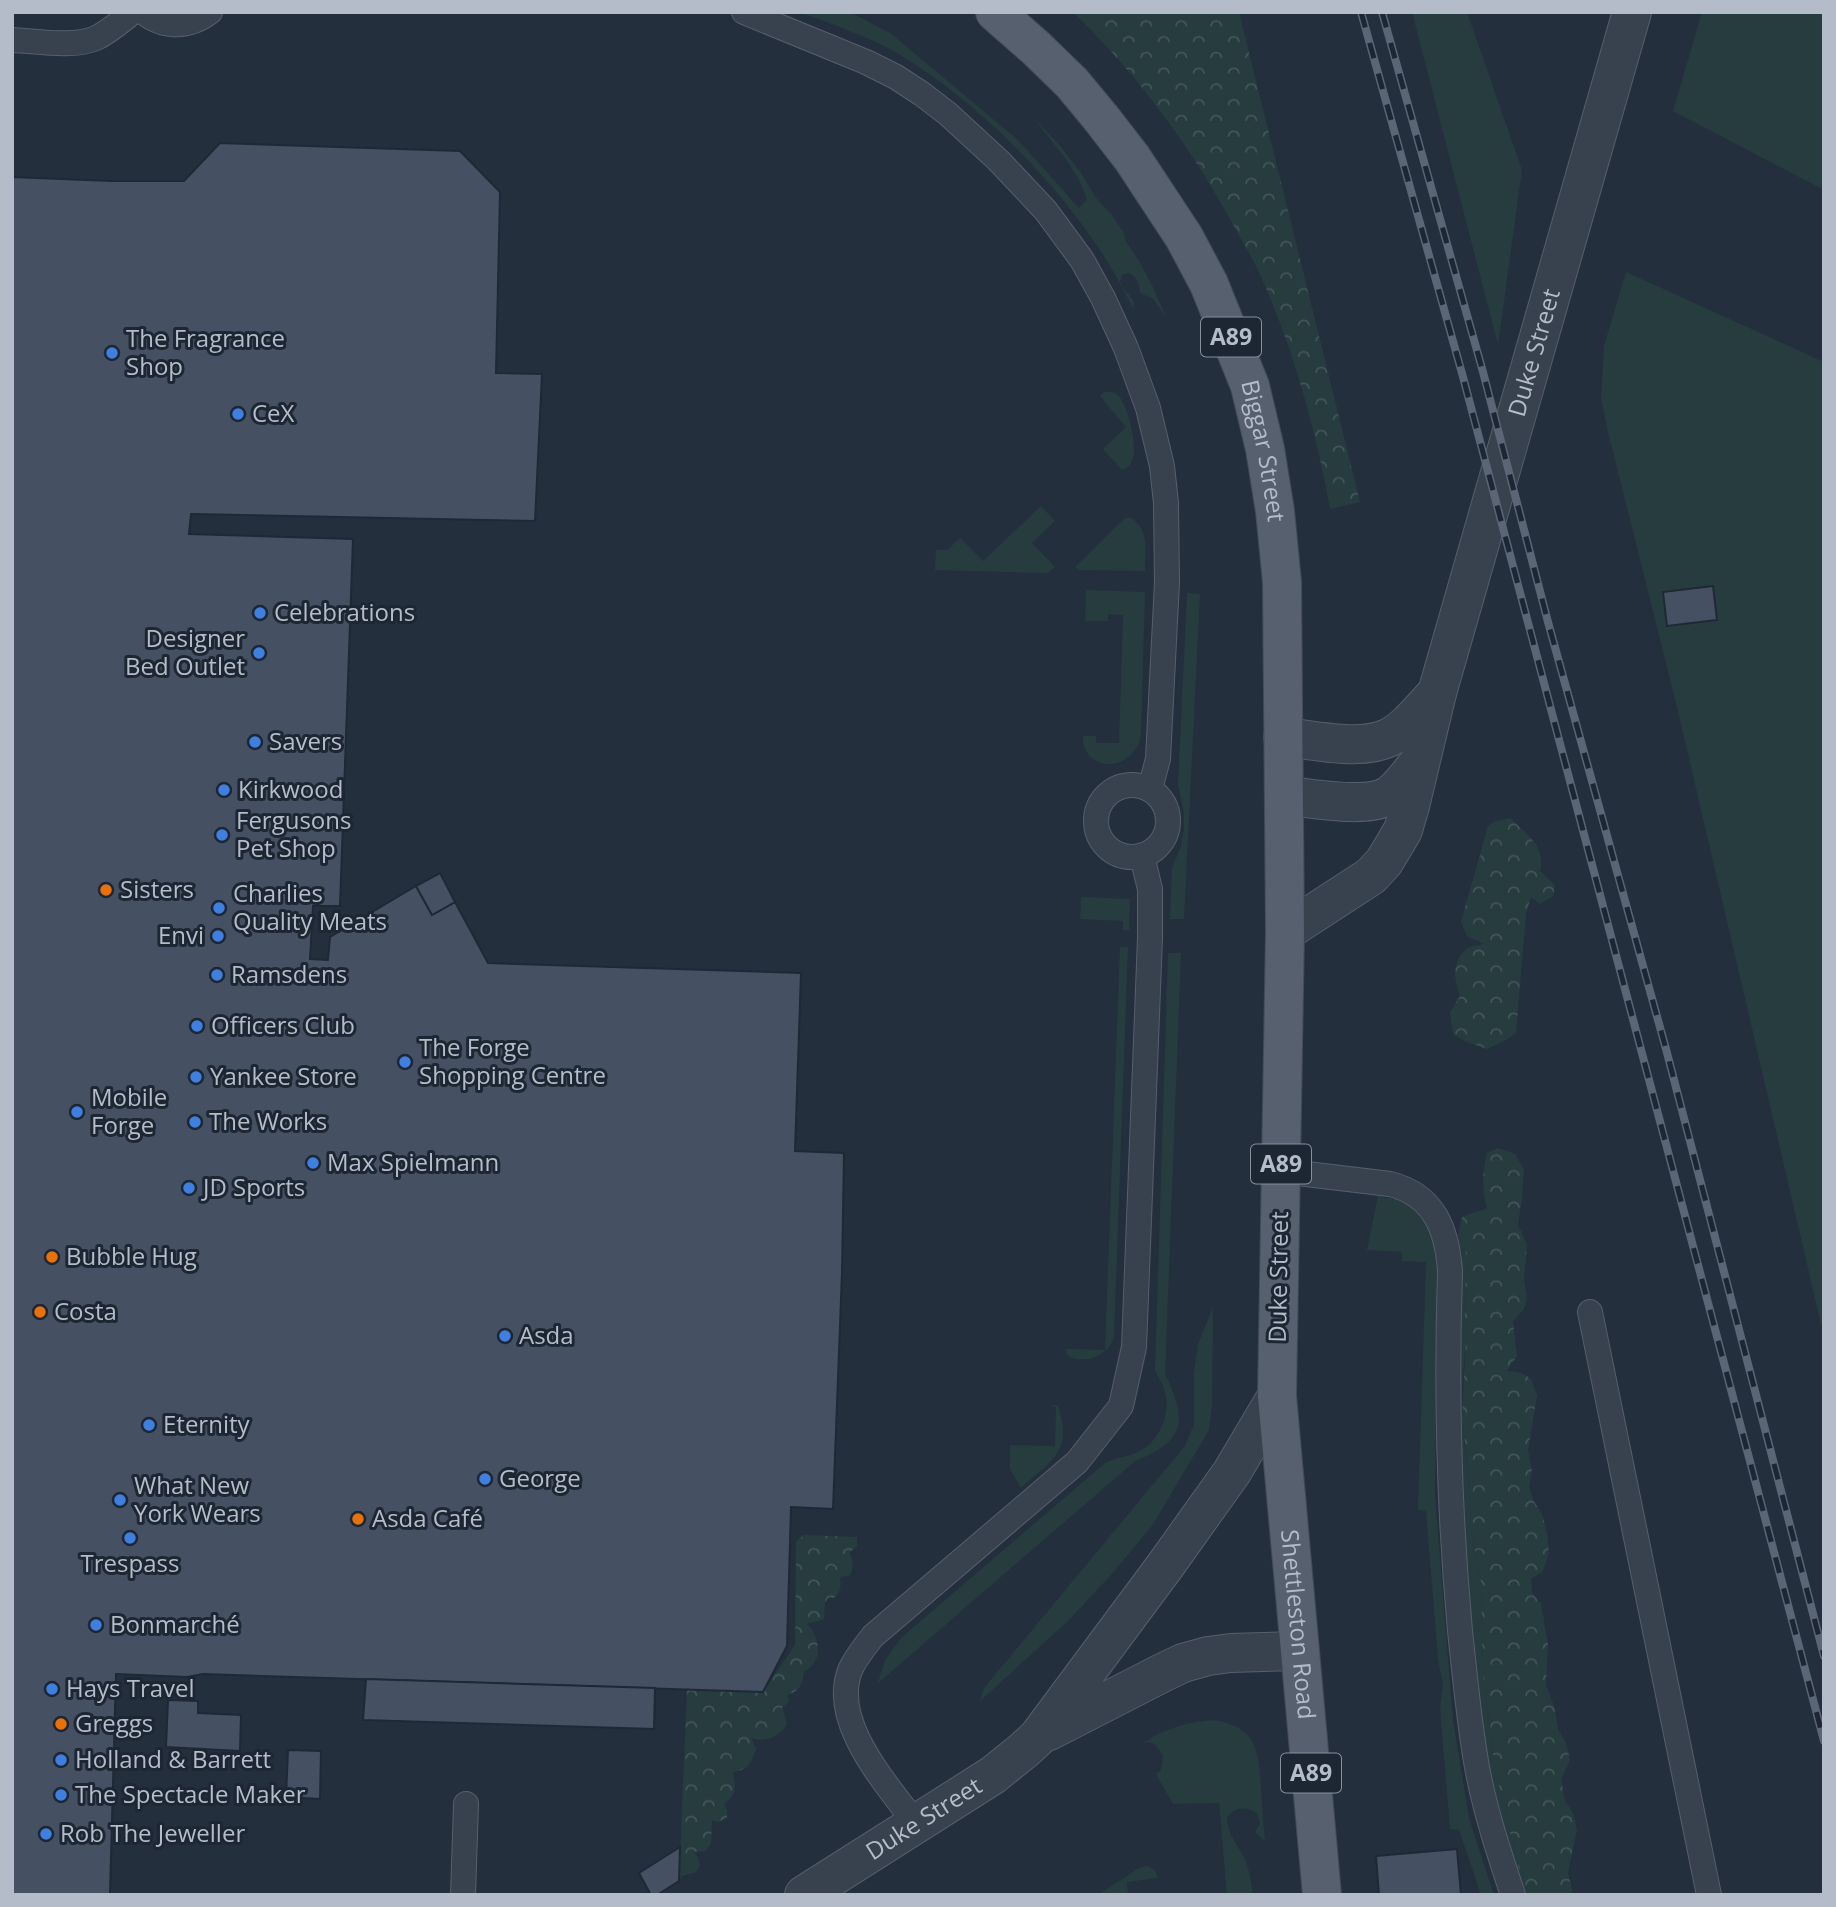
<svg xmlns="http://www.w3.org/2000/svg" width="1836" height="1907" viewBox="0 0 1836 1907" font-family="'Open Sans',sans-serif">
	<style>
		.green { fill: #263c3f }
		.forest { fill: url(#forest-crowns) }
		.building { fill: #455162; stroke: #1f2835; stroke-width: 2 }
		.lines { fill: none; stroke-linecap: round; stroke-linejoin: round }
		.service-casing { stroke: #565f6c; stroke-width: 26 }
		.tertiary-casing { stroke: #565f6c; stroke-width: 40 }
		.primary-casing { stroke: #414a57; stroke-width: 40 }
		.service { stroke: #38414e; stroke-width: 24 }
		.tertiary { stroke: #38414e; stroke-width: 38 }
		.primary { stroke: #56606e; stroke-width: 38 }
		.rail-casing { stroke: #5a6575; stroke-width: 8 }
		.rail { stroke: #1d2633; stroke-width: 5; stroke-dasharray: 16; stroke-linecap: butt }
		.shop-dot { fill: #3f7fe0; stroke: #1d2633; stroke-width: 2.5 }
		.food-dot { fill: #e8710a; stroke: #1d2633; stroke-width: 2.5 }
		.labels { text-anchor: middle; stroke-width: 6; stroke-linejoin: round; paint-order: stroke }
		.shield { fill: #1d2633; stroke: #878f9c; stroke-width: 2 }
		.shield-label { font-size: 23px; font-weight: bold; fill: #b4bcc9 }
		.poi-label { font-size: 24px; fill: #b4bcc9; stroke: #1d2633; text-anchor: start }
		.street-label { font-size: 24px; fill: #b4bcc9; stroke: #1d2633 }
	</style>
	<defs>
		<pattern id="forest-crowns" width="20" height="18" patternUnits="userSpaceOnUse" patternTransform="scale(1.75)"><rect width="20" height="18" fill="#263c3f"/><path d="M2 6a3 3 0 1 1 6 0M12 15a3 3 0 1 1 6 0" fill="none" stroke="#435659"/></pattern>
	</defs>
	<rect width="100%" height="100%" fill="#242f3e"/>
	<g class="green">
		<path d="M 799,12 L 850,12 L 890,33 L 1018,140 L 1079,208 L 1087,200 C 1080,172 1051,141 1033,117 L 1061,147 L 1081,173 L 1096,198 L 1111,214 L 1124,233 L 1125,240 L 1139,261 L 1152,285 L 1166,317 L 1152,298 L 1140,293 C 1139,283 1138,277 1128,273 L 1122,275 L 1120,281 L 1123,288 L 1134,301 L 1133,309 C 1089,213 988,107 897,53 C 867,36 832,24 799,12 Z"/>
		<path d="M 1412,12 L 1467,12 L 1522,170 L 1498,345 Z"/>
		<path d="M 1702,12 L 1824,12 L 1824,190 L 1673,111 Z"/>
		<path d="M 1626,272 L 1824,362 L 1824,1337 L 1677,707 L 1607,428 L 1601,397 L 1604,346 Z"/>
		<path d="M 1104,392 C 1109,392 1111,391 1115,393 C 1128,400 1137,445 1133,458 C 1131,465 1128,468 1122,470 L 1103,449 L 1126,427 L 1100,396 Z"/>
		<path d="M 1041,506 L 1055,521 L 1032,543 L 1055,567 L 1048,573 L 935,570 L 936,550 L 947,550 L 960,538 L 983,561 Z"/>
		<path d="M 1125,518 L 1131,518 C 1150,530 1145,552 1145,571 L 1080,570 L 1075,567 Z"/>
		<path d="M 1086,590 L 1145,592 L 1141,736 C 1132,775 1082,772 1083,736 L 1096,736 L 1096,743 L 1119,743 L 1123,615 L 1108,614 L 1108,621 L 1085,621 Z"/>
		<path d="M 1187,593 L 1200,594 L 1184,919 L 1170,919 L 1172,868 L 1181,846 L 1184,829 L 1184,813 L 1178,785 Z"/>
		<path d="M 1081,897 L 1130,899 L 1129,930 L 1123,930 L 1123,921 L 1080,919 Z"/>
		<path d="M 1120,947 L 1128,947 L 1114,1336 C 1110,1355 1085,1365 1068,1356 L 1065,1349 L 1105,1350 Z"/>
		<path d="M 1168,953 L 1181,953 L 1165,1374 C 1188,1421 1185,1441 1135,1461 L 878,1683 L 885,1660 L 902,1637 L 1105,1463 C 1115,1458 1126,1457 1136,1453 C 1161,1442 1173,1411 1163,1386 C 1161,1381 1158,1376 1155,1371 Z"/>
		<path d="M 1378,1196 C 1387,1198 1398,1198 1406,1202 C 1430,1214 1435,1242 1437,1266 L 1435,1496 L 1453,1720 L 1469,1818 L 1494,1895 L 1481,1895 L 1459,1830 L 1450,1829 L 1440,1708 L 1443,1685 L 1438,1659 L 1426,1511 L 1418,1510 L 1426,1262 L 1402,1261 L 1402,1252 L 1367,1250 Z"/>
		<path d="M 1458,1235 L 1466,1251 L 1468,1271 L 1464,1291 L 1466,1337 L 1462,1392 L 1464,1439 L 1470,1488 L 1471,1531 L 1481,1583 L 1483,1673 L 1495,1770 L 1525,1895 L 1502,1818 L 1489,1765 L 1480,1702 L 1465,1561 L 1459,1435 L 1462,1256 Z"/>
		<path d="M 1213,1307 L 1212,1405 L 1209,1430 L 1197,1450 L 1152,1526 L 1110,1576 L 1068,1621 L 980,1701 L 984,1688 L 1185,1446 L 1194,1424 L 1194,1374 L 1198,1344 Z"/>
		<path d="M 1054,1405 L 1058,1406 C 1073,1452 1052,1460 1021,1488 L 1010,1469 L 1010,1445 L 1055,1446 L 1056,1407 L 1049,1406 Z"/>
		<path d="M 1216,1720 C 1257,1729 1258,1749 1261,1786 C 1262,1804 1263,1823 1265,1841 L 1255,1832 L 1260,1824 L 1257,1813 C 1245,1806 1236,1807 1227,1817 C 1227,1834 1239,1846 1245,1860 C 1250,1871 1251,1883 1253,1895 L 1227,1895 L 1219,1803 L 1173,1804 L 1156,1774 L 1161,1770 L 1163,1756 C 1158,1747 1154,1740 1143,1743 C 1165,1728 1190,1721 1216,1720 Z"/>
		<path d="M 1147,1866 L 1155,1870 L 1158,1878 L 1127,1882 L 1128,1895 L 1098,1895 L 1139,1868 Z"/>
	</g>
	<g class="forest">
		<path d="M 1073,12 L 1239,12 L 1360,502 L 1330,509 C 1316,429 1292,344 1258,270 C 1251,256 1243,242 1235,228 C 1192,148 1138,75 1073,12 Z"/>
		<path d="M 1510,818 C 1525,832 1547,848 1540,871 L 1555,885 L 1553,896 L 1540,904 L 1531,897 L 1526,914 L 1516,1033 L 1506,1040 L 1487,1049 L 1464,1041 L 1453,1034 L 1450,1012 L 1460,996 C 1454,980 1451,960 1468,948 C 1472,946 1479,945 1484,944 L 1467,936 L 1461,922 L 1488,826 L 1494,822 Z"/>
		<path d="M 1498,1148 L 1515,1154 L 1524,1170 L 1522,1198 L 1518,1225 L 1527,1244 L 1524,1280 L 1527,1300 L 1523,1310 L 1513,1321 L 1517,1356 L 1507,1371 L 1522,1373 L 1531,1379 L 1537,1395 L 1528,1450 L 1532,1471 L 1529,1486 L 1533,1500 L 1542,1514 L 1547,1533 L 1549,1552 L 1543,1571 L 1531,1579 L 1532,1593 L 1541,1604 L 1548,1645 L 1546,1685 L 1555,1709 L 1558,1729 L 1566,1743 L 1570,1760 L 1561,1779 L 1565,1801 L 1573,1813 L 1577,1830 L 1568,1873 L 1573,1895 L 1525,1895 L 1495,1770 L 1483,1673 L 1481,1583 L 1471,1531 L 1470,1488 L 1462,1416 L 1466,1337 L 1464,1291 L 1468,1271 L 1466,1251 L 1458,1235 L 1462,1217 L 1475,1212 L 1487,1209 C 1482,1189 1482,1173 1487,1153 Z"/>
		<path d="M 803,1535 L 857,1537 L 857,1546 L 849,1553 C 854,1560 853,1567 850,1575 L 840,1577 C 841,1586 841,1591 834,1598 L 828,1598 L 825,1603 L 824,1619 L 807,1624 C 820,1637 824,1663 804,1671 C 803,1684 800,1691 787,1695 L 789,1701 L 782,1708 L 787,1724 C 780,1737 765,1743 751,1738 L 756,1749 C 750,1764 750,1769 733,1772 C 735,1786 738,1794 724,1804 L 727,1810 L 727,1818 L 718,1822 L 712,1820 L 711,1844 L 705,1851 L 694,1852 L 698,1858 L 700,1866 L 696,1872 L 682,1876 L 679,1881 L 687,1689 L 763,1692 L 795,1645 L 796,1542 Z"/>
	</g>
	<g class="building">
		<path d="M 220,143 L 460,151 L 500,192 L 496,373 L 542,374 L 535,521 L 191,514 L 189,534 L 353,539 L 340,906 L 313,906 L 310,959 L 328,960 L 330,937 L 416,886 L 432,915 L 455,902 L 488,963 L 801,973 L 795,1151 L 844,1153 L 842,1273 L 833,1509 L 791,1507 L 787,1646 L 763,1692 L 203,1674 L 187,1677 L 116,1674 L 110,1895 L 12,1895 L 12,177 L 111,181 L 184,181 Z"/>
		<path d="M 1713,586 L 1717,620 L 1667,626 L 1663,592 Z"/>
		<path d="M 440,873 L 455,902 L 432,915 L 416,886 Z"/>
		<path d="M 366,1679 L 655,1688 L 654,1729 L 363,1720 Z"/>
		<path d="M 168,1700 L 198,1701 L 198,1713 L 241,1715 L 240,1751 L 166,1747 Z"/>
		<path d="M 288,1750 L 321,1751 L 320,1799 L 286,1797 Z"/>
		<path d="M 680,1847 L 679,1881 L 657,1895 L 651,1895 L 639,1873 Z"/>
		<path d="M 1457,1849 L 1461,1895 L 1379,1895 L 1376,1856 Z"/>
	</g>
	<g class="lines">
		<defs>
			<g id="service">
				<path d="M 143,12 C 164,29 189,28 210,12"/>
				<path d="M 744,12 L 866,62 L 896,77 L 922,94 L 948,114 L 999,161 L 1046,211 L 1082,260 L 1103,298 L 1126,348 L 1148,408 L 1162,466 L 1166,503 L 1167,582 L 1158,759 L 1150,789"/>
				<path d="M 12,40 C 36,41 74,48 96,38 C 109,32 121,21 133,12"/>
				<circle cx="1132" cy="821" r="36"/>
				<path d="M 1281,1171 L 1390,1184 C 1434,1195 1447,1229 1450,1271 C 1446,1392 1449,1511 1460,1631 C 1465,1677 1469,1722 1477,1767 C 1485,1811 1499,1853 1513,1895"/>
				<path d="M 1590,1312 L 1709,1895"/>
				<path d="M 916,1824 C 887,1784 828,1721 851,1668 C 857,1656 865,1646 873,1636 L 1077,1462 L 1121,1406 L 1134,1347 L 1150,938 L 1150,889 L 1142,856"/>
				<path d="M 463,1895 L 466,1804"/>
			</g>
			<g id="tertiary">
				<path d="M 1283,737 C 1315,740 1359,751 1388,738 C 1407,729 1423,707 1437,693"/>
				<path d="M 1284,795 C 1310,798 1370,810 1391,794 C 1402,785 1411,772 1420,761"/>
				<path id="s1" d="M 1285,932 L 1371,876 L 1384,862 L 1393,847 L 1403,830 L 1410,806 L 1437,693 L 1632,12"/>
				<path d="M 1049,1731 L 1162,1673 L 1183,1663 L 1208,1656 L 1231,1653 L 1299,1651"/>
				<path id="s2" d="M 804,1895 L 993,1775 L 1024,1750 L 1038,1737 L 1165,1566 L 1232,1472 L 1277,1396"/>
			</g>
			<g id="primary">
				<path id="s3" d="M 995,12 L 1036,48 L 1072,83 L 1101,118 L 1132,158 L 1184,237 L 1209,284 L 1250,386 L 1265,449 L 1275,511 L 1282,582 L 1285,932 L 1277,1396 L 1322,1895"/>
			</g>
		</defs>
		<use href="#service" class="service-casing"/>
		<use href="#tertiary" class="tertiary-casing"/>
		<use href="#primary" class="primary-casing"/>
		<use href="#service" class="service"/>
		<use href="#tertiary" class="tertiary"/>
		<use href="#primary" class="primary"/>
		<defs>
			<g id="rail">
				<path d="M 1361,12 L 1463,377 L 1824,1741"/>
				<path d="M 1382,12 L 1483,372 L 1548,622 L 1666,1049 L 1824,1656"/>
			</g>
		</defs>
		<use href="#rail" class="rail-casing"/>
		<use href="#rail" class="rail"/>
	</g>
	<g class="shop-dot">
		<circle cx="112" cy="353" r="7"/>
		<circle cx="238" cy="414" r="7"/>
		<circle cx="260" cy="613" r="7"/>
		<circle cx="259" cy="653" r="7"/>
		<circle cx="255" cy="742" r="7"/>
		<circle cx="224" cy="790" r="7"/>
		<circle cx="222" cy="835" r="7"/>
		<circle cx="219" cy="908" r="7"/>
		<circle cx="218" cy="936" r="7"/>
		<circle cx="217" cy="975" r="7"/>
		<circle cx="197" cy="1026" r="7"/>
		<circle cx="405" cy="1062" r="7"/>
		<circle cx="196" cy="1077" r="7"/>
		<circle cx="77" cy="1112" r="7"/>
		<circle cx="195" cy="1122" r="7"/>
		<circle cx="313" cy="1163" r="7"/>
		<circle cx="189" cy="1188" r="7"/>
		<circle cx="505" cy="1336" r="7"/>
		<circle cx="149" cy="1425" r="7"/>
		<circle cx="485" cy="1479" r="7"/>
		<circle cx="120" cy="1500" r="7"/>
		<circle cx="130" cy="1538" r="7"/>
		<circle cx="96" cy="1625" r="7"/>
		<circle cx="52" cy="1689" r="7"/>
		<circle cx="61" cy="1760" r="7"/>
		<circle cx="61" cy="1795" r="7"/>
		<circle cx="46" cy="1834" r="7"/>
	</g>
	<g class="food-dot">
		<circle cx="106" cy="890" r="7"/>
		<circle cx="52" cy="1257" r="7"/>
		<circle cx="40" cy="1312" r="7"/>
		<circle cx="358" cy="1519" r="7"/>
		<circle cx="61" cy="1724" r="7"/>
	</g>
	<g class="labels">
		<g class="shield">
			<rect x="1201" y="317.5" width="60" height="39" rx="5"/>
			<rect x="1251" y="1144.5" width="60" height="39" rx="5"/>
			<rect x="1281" y="1753.5" width="60" height="39" rx="5"/>
		</g>
		<g class="shield-label">
			<text x="1231" y="345">A89</text>
			<text x="1281" y="1172">A89</text>
			<text x="1311" y="1781">A89</text>
		</g>
		<g class="poi-label">
			<text x="126" y="347">The Fragrance<tspan x="126" dy="28">Shop</tspan></text>
			<text x="252" y="422">CeX</text>
			<text x="274" y="621">Celebrations</text>
			<text x="245" y="647" text-anchor="end">Designer<tspan x="245" dy="28">Bed Outlet</tspan></text>
			<text x="269" y="750">Savers</text>
			<text x="238" y="798">Kirkwood</text>
			<text x="236" y="829">Fergusons<tspan x="236" dy="28">Pet Shop</tspan></text>
			<text x="120" y="898">Sisters</text>
			<text x="233" y="902">Charlies<tspan x="233" dy="28">Quality Meats</tspan></text>
			<text x="204" y="944" text-anchor="end">Envi</text>
			<text x="231" y="983">Ramsdens</text>
			<text x="211" y="1034">Officers Club</text>
			<text x="419" y="1056">The Forge<tspan x="419" dy="28">Shopping Centre</tspan></text>
			<text x="210" y="1085">Yankee Store</text>
			<text x="91" y="1106">Mobile<tspan x="91" dy="28">Forge</tspan></text>
			<text x="209" y="1130">The Works</text>
			<text x="327" y="1171">Max Spielmann</text>
			<text x="203" y="1196">JD Sports</text>
			<text x="66" y="1265">Bubble Hug</text>
			<text x="54" y="1320">Costa</text>
			<text x="519" y="1344">Asda</text>
			<text x="163" y="1433">Eternity</text>
			<text x="499" y="1487">George</text>
			<text x="134" y="1494">What New<tspan x="134" dy="28">York Wears</tspan></text>
			<text x="372" y="1527">Asda Café</text>
			<text x="130" y="1572" text-anchor="middle">Trespass</text>
			<text x="110" y="1633">Bonmarché</text>
			<text x="66" y="1697">Hays Travel</text>
			<text x="75" y="1732">Greggs</text>
			<text x="75" y="1768">Holland &amp; Barrett</text>
			<text x="75" y="1803">The Spectacle Maker</text>
			<text x="60" y="1842">Rob The Jeweller</text>
		</g>
		<g class="street-label">
			<text dy="8" stroke="none"><textPath href="#s1" startOffset="654">Duke Street</textPath></text>
			<text dy="8" stroke="none"><textPath href="#s3" startOffset="525">Biggar Street</textPath></text>
			<text transform="translate(1279 1277) rotate(-89)" y="8">Duke Street</text>
			<text dy="8" stroke="none"><textPath href="#s3" startOffset="1701">Shettleston Road</textPath></text>
			<text dy="8" stroke="none"><textPath href="#s2" startOffset="142">Duke Street</textPath></text>
		</g>
	</g>
	<rect width="1836" height="1907" fill="none" stroke="#b4bcc9" stroke-width="28"/>
</svg>
